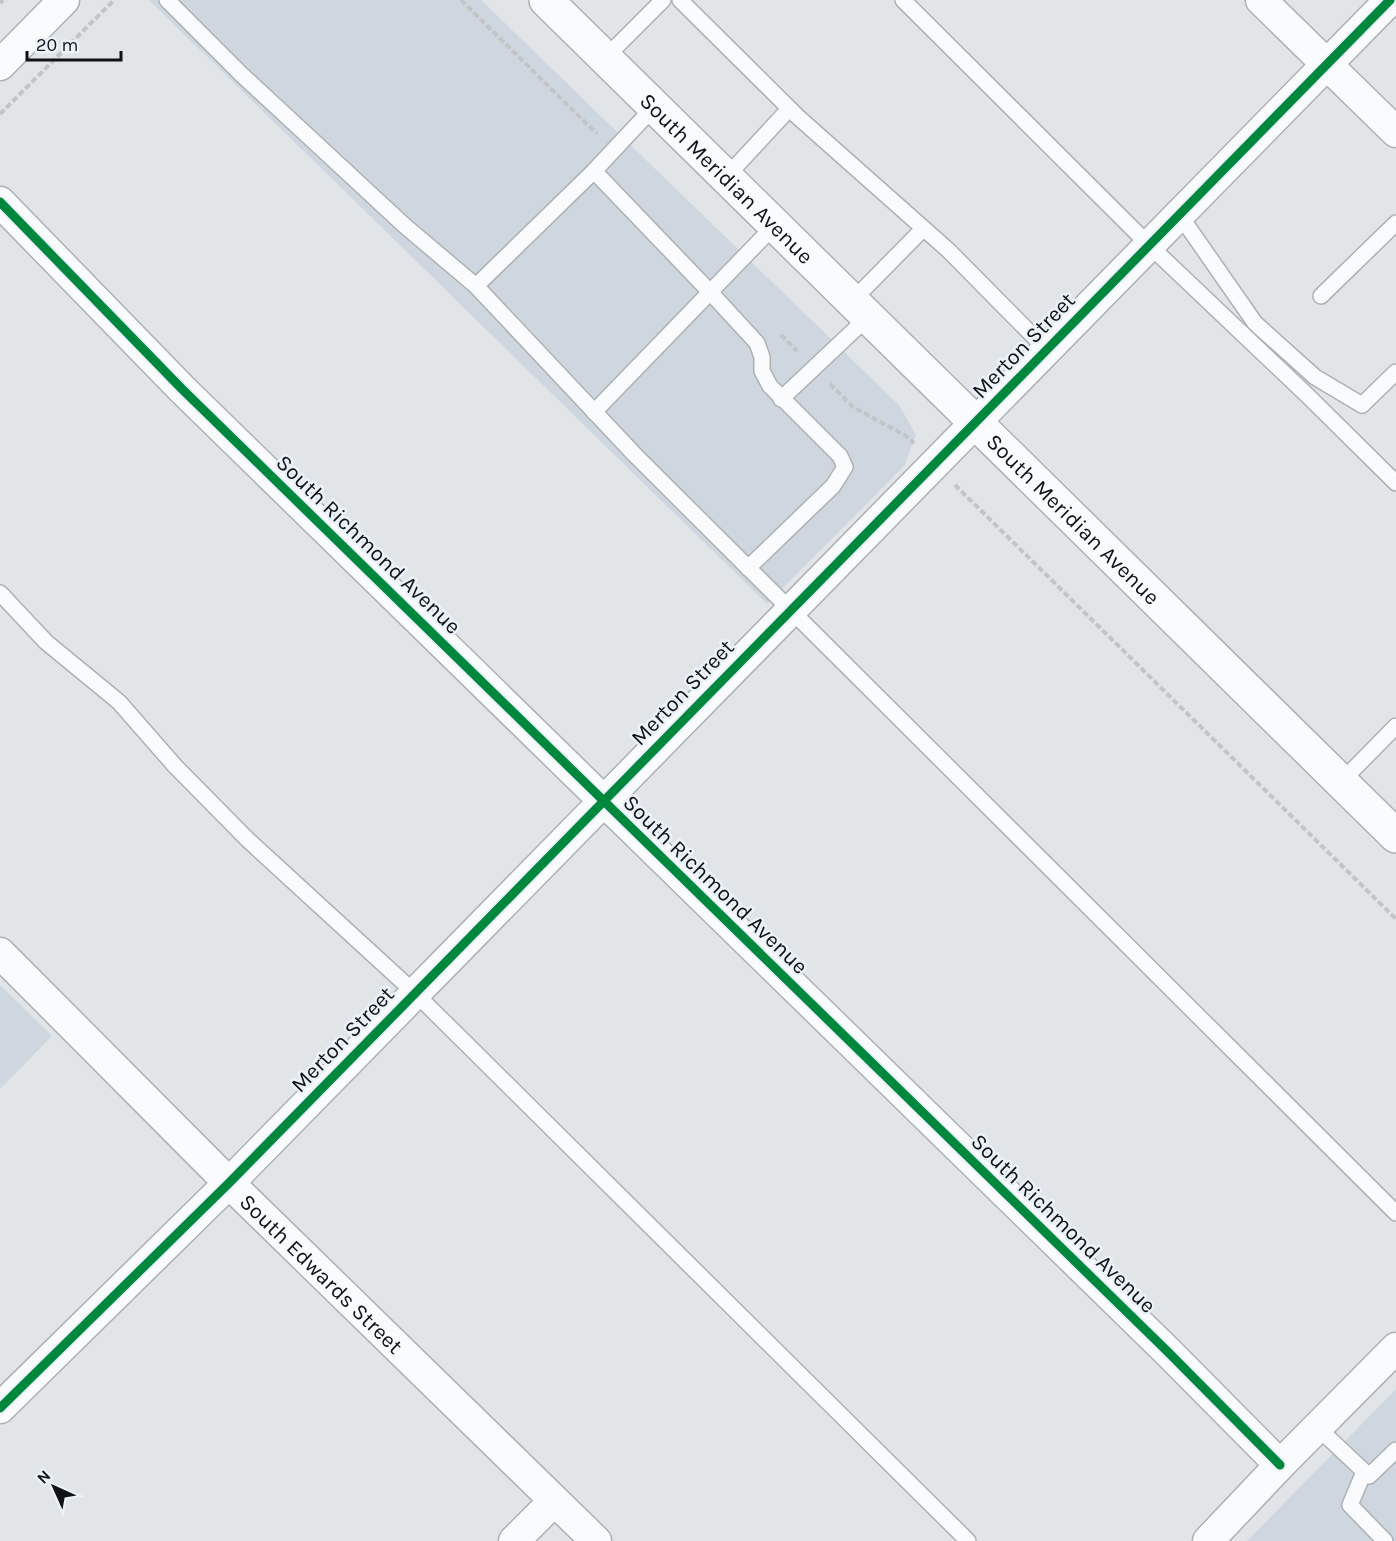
<svg xmlns="http://www.w3.org/2000/svg" width="1396" height="1541" viewBox="0 0 1396 1541" font-family="Karla,sans-serif">
	<style>
		.built { fill: #ced7df }
		.lines { fill: none; stroke-linecap: round; stroke-linejoin: round }
		.service-casing { stroke: #adb1b3; stroke-width: 18 }
		.minor-casing { stroke: #adb1b3; stroke-width: 33 }
		.secondary-casing { stroke: #adb1b3; stroke-width: 36 }
		.path { stroke: #c3c4c6; stroke-width: 4; stroke-dasharray: 6 3; stroke-linecap: butt }
		.service { stroke: #fafbfc; stroke-width: 15 }
		.minor { stroke: #fafbfc; stroke-width: 30 }
		.secondary { stroke: #fafbfc; stroke-width: 33 }
		.cycleway-casing { stroke: #ebf2f9; stroke-width: 13 }
		.cycleway { stroke: #00873e; stroke-width: 9 }
		.labels { text-anchor: middle; stroke-width: 5; stroke-linejoin: round; paint-order: stroke }
		.street-label { font-size: 22px; fill: #101215; stroke: #ebf2f9 }
	</style>
	<rect width="100%" height="100%" fill="#e1e5e8"/>
	<g class="built">
		<path d="M 149,0 L 481,0 L 899,405 L 916,435 L 904,466 L 767,604 Z"/>
		<path d="M 0,985 L 52,1036 L 0,1089 Z"/>
		<path d="M 1396,1389 L 1396,1541 L 1247,1541 Z"/>
	</g>
	<g class="lines">
		<defs>
			<g id="service">
				<path d="M 167,0 L 241,74 L 405,226 L 476,286 L 635,455 L 1396,1213"/>
				<path d="M 680,0 L 798,117 L 948,250 L 1046,349"/>
				<path d="M 903,0 L 1149,245 L 1308,396 L 1396,483"/>
				<path d="M 605,58 L 663,0"/>
				<path d="M 594,171 L 654,107"/>
				<path d="M 726,177 L 789,109"/>
				<path d="M 1179,214 L 1255,323 L 1315,377 L 1362,405 L 1396,372"/>
				<path d="M 476,286 L 594,171 L 710,292 L 757,343 L 762,357 L 762,371 L 770,386 L 840,456 L 845,467 L 833,486 L 748,568"/>
				<path d="M 1321,296 L 1396,223"/>
				<path d="M 852,301 L 923,229"/>
				<path d="M 781,399 L 868,317"/>
				<path d="M 594,412 L 775,225"/>
				<path d="M 0,593 L 46,642 L 119,702 L 175,766 L 248,840 L 415,993 L 968,1541"/>
				<path d="M 1341,782 L 1396,726"/>
				<path d="M 1317,1427 L 1369,1476 L 1396,1450"/>
				<path d="M 1364,1472 L 1350,1505 L 1385,1541"/>
			</g>
			<g id="minor">
				<path d="M 1261,0 L 1396,132"/>
				<path d="M 0,65 L 64,0"/>
				<path d="M 0,202 L 182,389 L 1167,1351 L 1280,1465"/>
				<path id="s1" d="M 0,953 L 229,1183 L 596,1541"/>
				<path d="M 0,1408 L 229,1183 L 1390,0"/>
				<path d="M 514,1541 L 554,1501"/>
				<path d="M 1208,1541 L 1280,1465 L 1396,1348"/>
			</g>
			<g id="secondary">
				<path id="s2" d="M 546,0 L 1396,836"/>
			</g>
		</defs>
		<use href="#service" class="service-casing"/>
		<use href="#minor" class="minor-casing"/>
		<use href="#secondary" class="secondary-casing"/>
		<g class="path">
			<path d="M 461,0 L 597,134"/>
			<path d="M 0,3 L 3,0"/>
			<path d="M 0,114 L 114,0"/>
			<path d="M 781,335 L 797,351"/>
			<path d="M 830,384 L 853,407 L 906,436 L 914,443"/>
			<path d="M 955,485 L 1396,919"/>
		</g>
		<use href="#service" class="service"/>
		<use href="#minor" class="minor"/>
		<use href="#secondary" class="secondary"/>
		<defs>
			<g id="cycleway">
				<path d="M 0,202 L 182,389 L 1167,1351 L 1280,1465"/>
				<path d="M 0,1408 L 229,1183 L 1390,0"/>
			</g>
		</defs>
		<use href="#cycleway" class="cycleway-casing"/>
		<use href="#cycleway" class="cycleway"/>
	</g>
	<g class="labels">
		<g class="street-label">
			<text dy="8" stroke="none"><textPath href="#s2" startOffset="254">South Meridian Avenue</textPath></text>
			<text transform="translate(1023 345) rotate(-46)" y="8">Merton Street</text>
			<text dy="8" stroke="none"><textPath href="#s2" startOffset="740">South Meridian Avenue</textPath></text>
			<text transform="translate(369 544) rotate(44)" y="8">South Richmond Avenue</text>
			<text transform="translate(682 692) rotate(-46)" y="8">Merton Street</text>
			<text transform="translate(716 884) rotate(44)" y="8">South Richmond Avenue</text>
			<text transform="translate(342 1039) rotate(-46)" y="8">Merton Street</text>
			<text transform="translate(1064 1223) rotate(44)" y="8">South Richmond Avenue</text>
			<text dy="8" stroke="none"><textPath href="#s1" startOffset="454">South Edwards Street</textPath></text>
		</g>
	</g>
	<g transform="translate(54 1487) rotate(315)" stroke="#ebf2f9" stroke-width="4.5" paint-order="stroke">
	<path d="M0-4.5L10 22L0 15L-10 22Z" fill="#101215"/>
	<text y="-9" font-size="16" font-weight="bold" text-anchor="middle" fill="#101215">N</text>
	</g>
	<path d="M27 51v9h94v-9" fill="none" stroke="#101215" stroke-width="3"/>
	<text x="36" y="51" font-size="18" fill="#101215" stroke="#ebf2f9" stroke-width="4.5" paint-order="stroke">20 m</text>
</svg>
